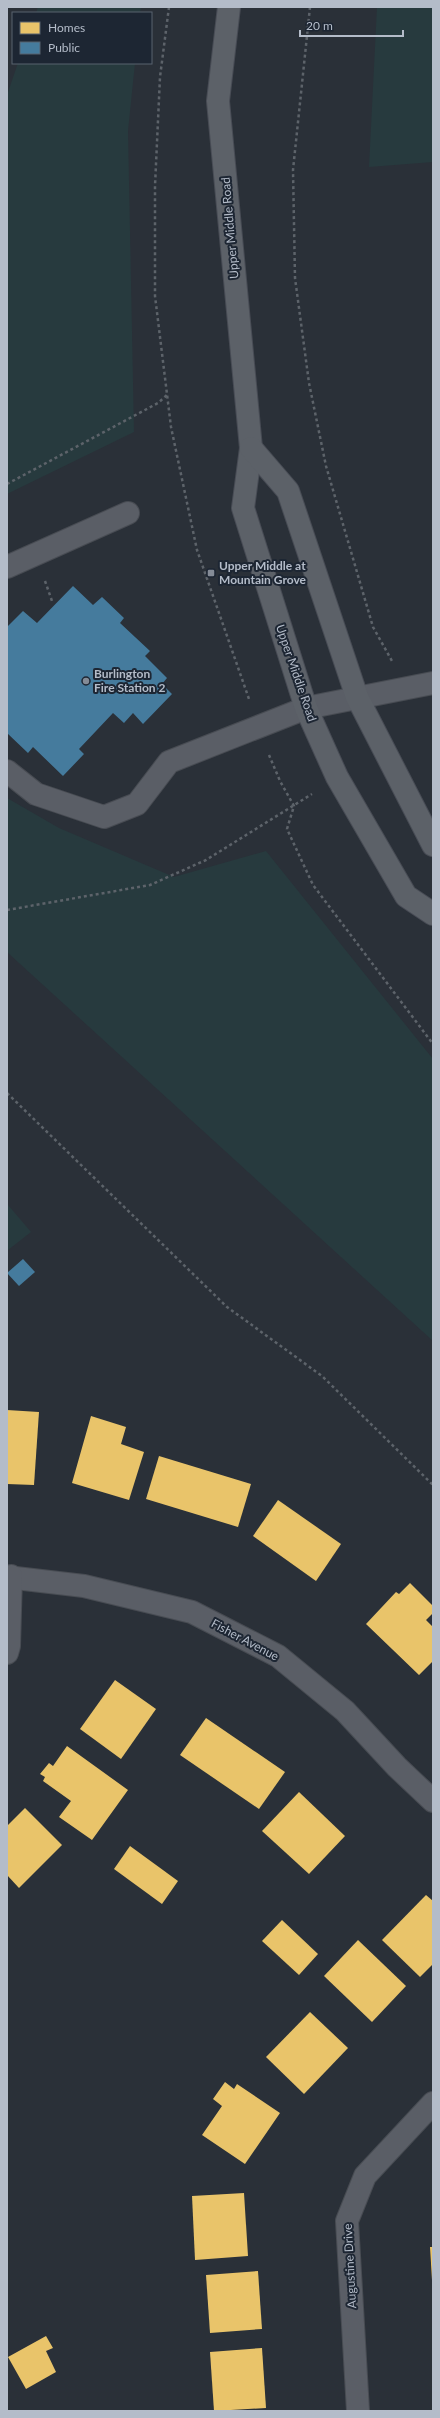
<svg xmlns="http://www.w3.org/2000/svg" width="440" height="2418" viewBox="0 0 440 2418" font-family="Lato,sans-serif">
	<style>
		.green { fill: #273a3e }
		.homes { fill: #e9c46a }
		.public { fill: #457b9d }
		.lines { fill: none; stroke-linecap: round; stroke-linejoin: round }
		.minor-casing { stroke: #484c53; stroke-width: 24 }
		.major-casing { stroke: #484c55; stroke-width: 24 }
		.path { stroke: #5d636a; stroke-width: 2.5; stroke-dasharray: 3 3; stroke-linecap: butt }
		.minor { stroke: #5a5e66; stroke-width: 22 }
		.major { stroke: #5c6168; stroke-width: 22 }
		.poi-dot { fill: #848b96; stroke: #1d2633; stroke-width: 1.5 }
		.labels { text-anchor: middle; stroke-width: 4; stroke-linejoin: round; paint-order: stroke }
		.street-label { font-size: 12px; fill: #b4bcc9; stroke: #1d2633 }
		.poi-label { font-size: 12px; font-weight: bold; fill: #b4bcc9; stroke: #1d2633; text-anchor: start }
	</style>
	<rect width="100%" height="100%" fill="#2a3038"/>
	<g class="green">
		<path d="M 38,7 L 141,7 L 140,13 L 36,13 Z"/>
		<path d="M 377,7 L 433,7 L 433,162 L 369,167 Z"/>
		<path d="M 18,63 L 135,63 L 128,131 L 134,432 L 7,494 L 7,95 Z"/>
		<path d="M 7,798 L 59,828 L 174,877 L 266,851 L 433,1059 L 433,1341 L 7,952 Z"/>
		<path d="M 8,1205 L 31,1232 L 8,1250 L 7,1249 Z"/>
	</g>
	<g class="homes">
		<path d="M 7,1410 L 39,1412 L 34,1485 L 7,1484 Z"/>
		<path d="M 91,1416 L 126,1427 L 121,1444 L 144,1452 L 129,1500 L 72,1483 Z"/>
		<path d="M 159,1456 L 251,1484 L 238,1527 L 146,1499 Z"/>
		<path d="M 278,1500 L 341,1544 L 316,1581 L 253,1536 Z"/>
		<path d="M 410,1583 L 433,1606 L 433,1613 L 426,1620 L 433,1627 L 433,1661 L 419,1675 L 366,1624 L 396,1592 L 399,1594 Z"/>
		<path d="M 115,1680 L 156,1709 L 121,1759 L 80,1729 Z"/>
		<path d="M 206,1718 L 285,1772 L 259,1809 L 180,1755 Z"/>
		<path d="M 67,1746 L 128,1790 L 92,1840 L 59,1817 L 71,1801 L 43,1781 L 45,1777 L 40,1774 L 49,1763 L 53,1766 Z"/>
		<path d="M 299,1792 L 345,1836 L 309,1874 L 262,1831 Z"/>
		<path d="M 25,1808 L 62,1845 L 19,1888 L 7,1875 L 7,1826 Z"/>
		<path d="M 130,1846 L 178,1881 L 162,1904 L 114,1869 Z"/>
		<path d="M 426,1895 L 433,1901 L 433,1964 L 420,1977 L 382,1940 Z"/>
		<path d="M 282,1920 L 318,1954 L 299,1975 L 262,1941 Z"/>
		<path d="M 358,1940 L 406,1986 L 372,2022 L 324,1976 Z"/>
		<path d="M 310,2012 L 348,2048 L 304,2094 L 266,2057 Z"/>
		<path d="M 225,2082 L 234,2089 L 237,2084 L 280,2113 L 245,2164 L 202,2135 L 222,2106 L 213,2099 Z"/>
		<path d="M 244,2193 L 248,2256 L 195,2260 L 192,2196 Z"/>
		<path d="M 430,2247 L 433,2247 L 433,2280 L 432,2280 Z"/>
		<path d="M 258,2271 L 262,2329 L 210,2333 L 206,2275 Z"/>
		<path d="M 46,2336 L 53,2348 L 46,2351 L 56,2372 L 26,2389 L 8,2357 Z"/>
		<path d="M 262,2348 L 266,2408 L 214,2411 L 210,2352 Z"/>
	</g>
	<g class="public">
		<path d="M 73,586 L 93,605 L 102,597 L 124,618 L 120,623 L 150,651 L 145,656 L 167,678 L 162,684 L 172,694 L 143,724 L 133,713 L 124,723 L 113,713 L 79,749 L 84,754 L 63,776 L 33,747 L 28,753 L 7,733 L 7,627 L 23,611 L 37,623 Z"/>
		<path d="M 23,1259 L 35,1272 L 19,1286 L 7,1273 Z"/>
	</g>
	<g class="lines">
		<defs>
			<g id="minor">
				<path d="M 7,567 L 128,513"/>
				<path d="M 7,771 L 36,794 L 104,817 L 137,804 L 169,762 L 306,708 L 433,683"/>
				<path d="M 7,1577 L 84,1586 L 192,1612 L 278,1656 L 345,1711 L 397,1767 L 433,1801"/>
				<path d="M 7,1653 L 9,1646 L 11,1576"/>
				<path d="M 358,2411 L 347,2221 L 365,2176 L 433,2103"/>
			</g>
			<g id="major">
				<path d="M 229,7 L 218,101 L 251,448 L 243,508 L 306,708 L 337,777 L 406,896 L 433,914"/>
				<path d="M 251,448 L 288,491 L 357,697 L 433,845"/>
			</g>
		</defs>
		<use href="#minor" class="minor-casing"/>
		<use href="#major" class="major-casing"/>
		<g class="path">
			<path d="M 169,7 L 160,77 L 155,186 L 155,296 L 171,427 L 197,550 L 249,699"/>
			<path d="M 310,7 L 293,170 L 295,278 L 309,383 L 326,466 L 373,627 L 392,661"/>
			<path d="M 7,484 L 158,403 L 167,395"/>
			<path d="M 45,581 L 52,601"/>
			<path d="M 269,755 L 280,781 L 294,806 L 287,829 L 313,885 L 433,1044"/>
			<path d="M 7,910 L 150,885 L 206,860 L 312,794"/>
			<path d="M 7,1093 L 227,1307 L 322,1376 L 433,1485"/>
		</g>
		<use href="#minor" class="minor"/>
		<use href="#major" class="major"/>
	</g>
	<g class="poi-dot">
		<rect x="207" y="569" width="8" height="8" rx="2"/>
		<circle cx="86" cy="681" r="4"/>
	</g>
	<g class="labels">
		<g class="street-label">
			<text transform="translate(230 228) rotate(-95)" y="4">Upper Middle Road</text>
			<text transform="translate(296 673) rotate(71)" y="4">Upper Middle Road</text>
			<text transform="translate(245 1640) rotate(28)" y="4">Fisher Avenue</text>
			<text transform="translate(350 2266) rotate(-93)" y="4">Augustine Drive</text>
		</g>
		<g class="poi-label">
			<text x="219" y="570">Upper Middle at<tspan x="219" dy="14">Mountain Grove</tspan></text>
			<text x="94" y="678">Burlington<tspan x="94" dy="14">Fire Station 2</tspan></text>
		</g>
	</g>
	<rect width="440" height="2418" fill="none" stroke="#b4bcc9" stroke-width="16"/>
	<rect x="12" y="12" width="140" height="52" fill="#1d2633" stroke="#59626f"/>
	<rect x="20" y="22" width="20" height="12" fill="#e9c46a" stroke="#59626f"/>
	<text x="48" y="32" font-size="12" fill="#b4bcc9">Homes</text>
	<rect x="20" y="42" width="20" height="12" fill="#457b9d" stroke="#59626f"/>
	<text x="48" y="52" font-size="12" fill="#b4bcc9">Public</text>
	<path d="M300 30v6h103v-6" fill="none" stroke="#b4bcc9" stroke-width="2"/>
	<text x="306" y="30" font-size="12" fill="#b4bcc9" stroke="#1d2633" stroke-width="3" paint-order="stroke">20 m</text>
</svg>
